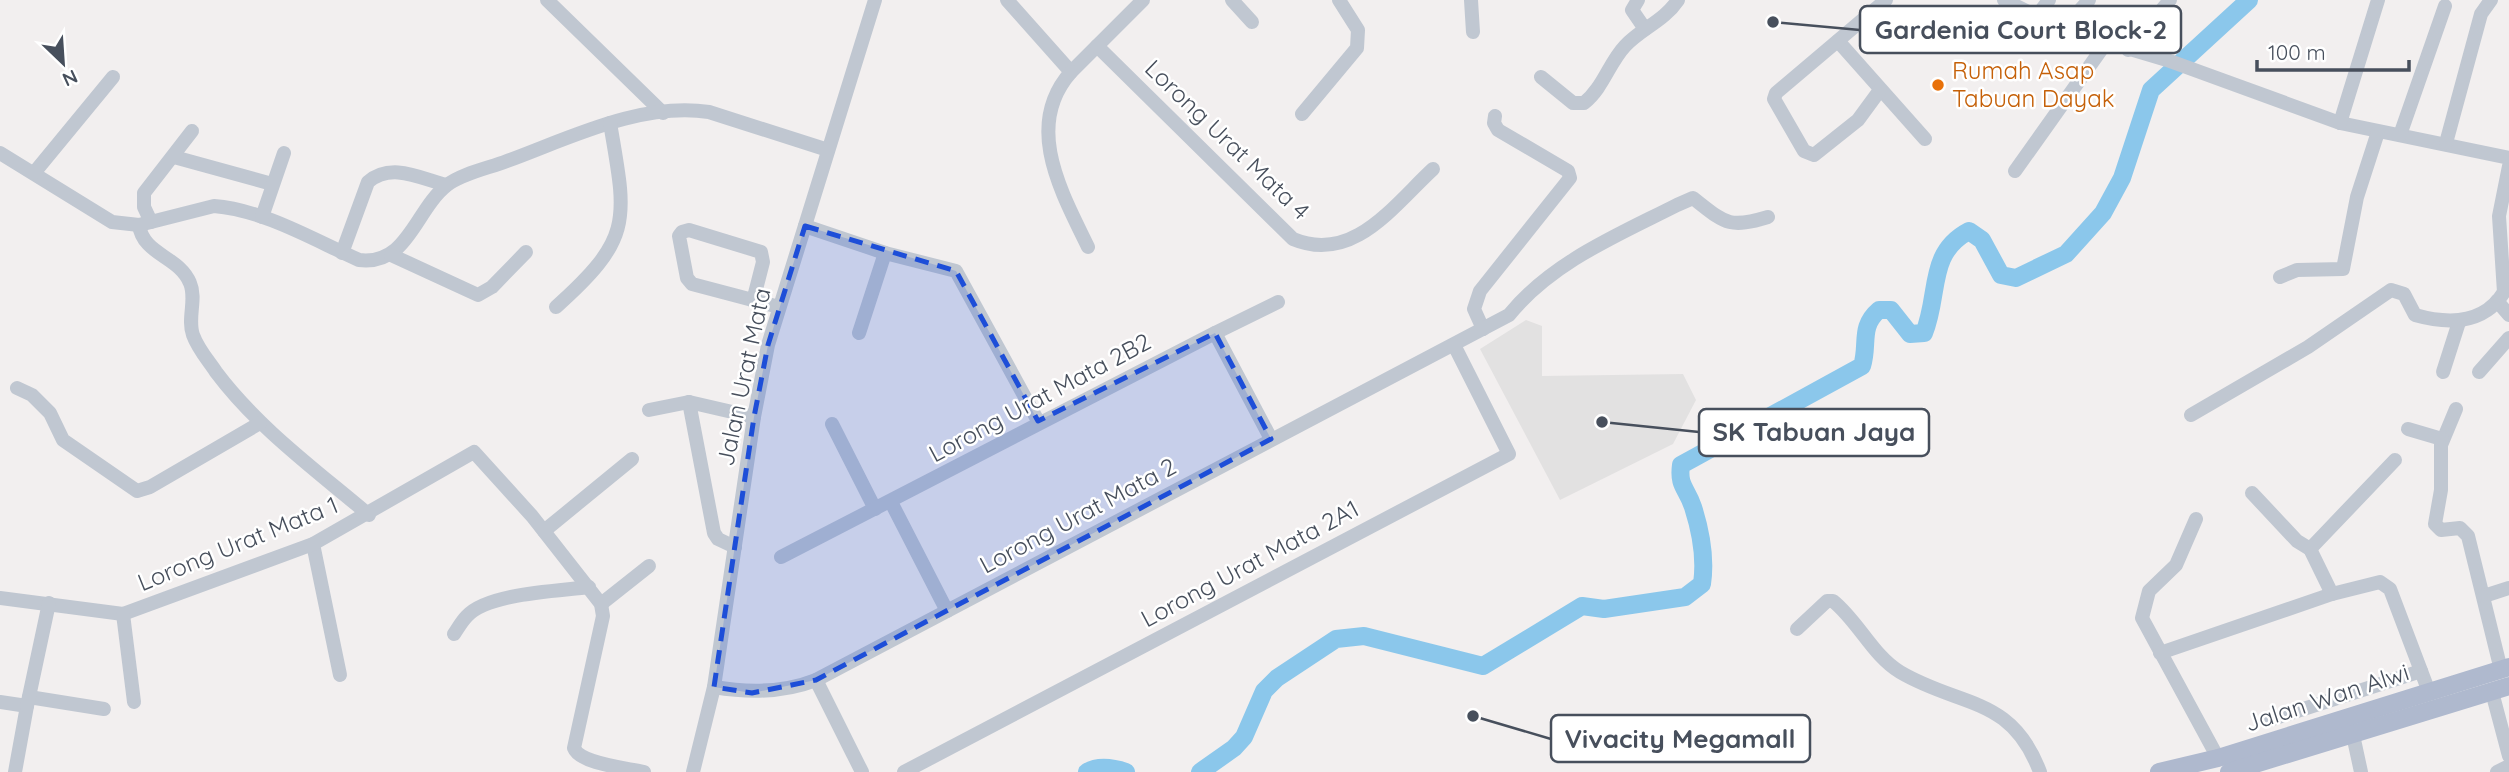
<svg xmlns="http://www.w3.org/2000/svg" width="2509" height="772" viewBox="0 0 2509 772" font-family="Quicksand,sans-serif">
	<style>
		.education { fill: #e2e1e1 }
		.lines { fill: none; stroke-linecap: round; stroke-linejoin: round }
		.river { stroke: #8bc7eb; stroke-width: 18 }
		.minor { stroke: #c0c7d1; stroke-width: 14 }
		.major { stroke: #afb9ce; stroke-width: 18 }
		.marked { fill: #1d4ed8; fill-opacity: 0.2; stroke: #1d4ed8; stroke-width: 5; stroke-dasharray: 14 9; stroke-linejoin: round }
		.food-dot { fill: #e8710a; stroke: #fff; stroke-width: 2.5 }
		.labels { text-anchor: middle; stroke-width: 5; stroke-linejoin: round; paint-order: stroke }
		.food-label { font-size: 24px; fill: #c56008; stroke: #fff; text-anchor: start }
		.street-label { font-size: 24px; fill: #474f5c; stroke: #fff }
		.leader { fill: none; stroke: #474f5c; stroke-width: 2.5 }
		.callout-dot { fill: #474f5c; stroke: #fff; stroke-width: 2.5 }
		.callout { fill: #fff; stroke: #474f5c; stroke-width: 2.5 }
		.callout-label { font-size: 26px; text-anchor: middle; font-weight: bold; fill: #474f5c }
	</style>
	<rect width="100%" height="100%" fill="#f2efef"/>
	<path class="education" d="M 1526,320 L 1542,326 L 1542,376 L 1683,374 L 1696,400 L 1673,444 L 1560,500 L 1480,349 Z"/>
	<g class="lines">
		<g class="river">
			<path d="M 1087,772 C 1099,765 1114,768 1126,772"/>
			<path d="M 1200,772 L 1234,748 L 1244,737 L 1264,691 L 1277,678 L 1336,639 L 1364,636 L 1483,666 L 1582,606 L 1604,609 L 1685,597 L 1702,584 C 1706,557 1701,532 1693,507 C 1687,488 1678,487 1681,465 L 1862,366 C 1869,344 1859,327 1879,310 L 1891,310 L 1910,334 L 1924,333 C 1940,294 1927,253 1969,231 L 1982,240 L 2001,275 L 2016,278 L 2066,254 L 2103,213 L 2122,178 L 2151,90 L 2249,0"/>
		</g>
		<g class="minor">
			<path d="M 547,0 L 663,113"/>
			<path d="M 1007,0 L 1071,72 L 1143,0"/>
			<path d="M 1232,0 L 1252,22"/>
			<path d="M 1471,0 L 1473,32"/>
			<path d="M 1638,0 L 1632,10 L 1645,29"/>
			<path d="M 2004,0 L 2063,29 L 2167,60 L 2340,123 L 2509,158"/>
			<path d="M 2036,17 L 2049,0"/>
			<path d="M 2063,29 L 2089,0"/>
			<path d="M 1838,41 L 1925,139"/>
			<path d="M 1097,46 L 1293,239 C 1353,264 1393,206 1433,169"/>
			<path d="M 2128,50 L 2170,0"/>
			<path d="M 1071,72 C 1023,126 1062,193 1088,247"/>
			<path d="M 1541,77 L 1573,103 L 1584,103 C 1603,88 1609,63 1625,46 C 1642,28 1664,21 1678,0"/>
			<path d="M 1880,90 L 1858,120 L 1814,155 L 1804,151 L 1774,99 L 1776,93 L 1886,0"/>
			<path d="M 1302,114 L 1357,48 L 1358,30 L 1339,0"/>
			<path d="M 2340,123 L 2378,0"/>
			<path d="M 2400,135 L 2445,6"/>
			<path d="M 2446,143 L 2481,14 L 2491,0"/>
			<path d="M 0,153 L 112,222 L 139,225 L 214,206 C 264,210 314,240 359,260 C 408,266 415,210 447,185 C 463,173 489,168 507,161 C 570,138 640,102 709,112 L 828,150"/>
			<path d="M 174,157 L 272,184"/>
			<path d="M 2015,171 L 2106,43"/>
			<path d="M 34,173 L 113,77"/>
			<path d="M 262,217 L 284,153"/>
			<path d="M 151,222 L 144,207 L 144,193 L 192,131"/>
			<path d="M 139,225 C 143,255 179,256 190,283 C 197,299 187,318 193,335 C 198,349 208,360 216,372 C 258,428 316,470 369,515"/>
			<path d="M 805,226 L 885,253 L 956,271 L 1038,421"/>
			<path d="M 342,253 L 368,182 C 391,162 420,178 446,185"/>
			<path d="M 391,255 L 478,295 L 492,287 L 526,252"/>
			<path d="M 2280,277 L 2297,270 L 2343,269 L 2357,197 L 2378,132"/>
			<path d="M 753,301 L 763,262 L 761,252 L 689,230 L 682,232 L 679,236 L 687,278 L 692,284 L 779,307"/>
			<path d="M 2497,301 L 2509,315"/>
			<path d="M 556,307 C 633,238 627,221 610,123"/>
			<path d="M 1483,329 L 1474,309 L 1480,291 L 1570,178 L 1568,171 L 1498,130 L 1494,123 L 1495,116"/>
			<path d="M 859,333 L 885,253"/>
			<path d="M 1215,333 L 1278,302"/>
			<path d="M 2443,372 L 2459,322"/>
			<path d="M 2479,372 L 2509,338"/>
			<path d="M 17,388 L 32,395 L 50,413 L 63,440 L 137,491 L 150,487 L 260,423"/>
			<path d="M 689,402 L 714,533 L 718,539 L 735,547"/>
			<path d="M 2456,409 L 2441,445 L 2441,490 L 2435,524 L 2441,530 L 2460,528 L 2468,536 L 2501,670"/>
			<path d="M 649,410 L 689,402 L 754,417"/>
			<path d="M 2191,415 L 2308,347 L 2391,290 L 2404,294 L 2415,315 C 2447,324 2484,325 2504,292 L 2499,216 L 2509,166"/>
			<path d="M 832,424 L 875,509"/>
			<path d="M 2408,429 L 2442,439"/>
			<path d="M 2252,493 L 2297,541 L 2310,549 L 2332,594"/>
			<path d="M 891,502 L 947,611"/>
			<path d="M 2196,519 L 2176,565 L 2149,591 L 2142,618 L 2218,758"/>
			<path d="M 544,531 L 632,459"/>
			<path d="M 313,544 L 340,675"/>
			<path d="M 2310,549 L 2395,460"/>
			<path d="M 781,557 L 1215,333 L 1271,439"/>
			<path d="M 2484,596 L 2509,588"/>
			<path d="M 0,598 L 123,614 L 313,544 L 474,452 L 532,516 L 601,604 L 603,616 L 574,748 C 580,764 627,768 644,772"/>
			<path d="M 601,604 L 649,566"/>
			<path d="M 123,614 L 134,702"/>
			<path d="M 1797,629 L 1827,601 L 1833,601 C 1858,621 1873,656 1900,672 C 1961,708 2011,695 2040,772"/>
			<path d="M 454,634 C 458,628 462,621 467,616 C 488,593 559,591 589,587"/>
			<path d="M 2160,653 L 2332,594 L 2380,582 L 2390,589 L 2429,692"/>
			<path d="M 816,680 L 862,772"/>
			<path d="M 714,687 C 749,693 783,693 816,680 L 1509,315 C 1552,262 1618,235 1677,205 L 1693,198 C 1725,223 1728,229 1768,217"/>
			<path d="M 2492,692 L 2509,756"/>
			<path d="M 29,697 L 104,709"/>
			<path d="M 0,702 L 27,706 L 15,772"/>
			<path d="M 27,706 L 49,603"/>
			<path d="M 2266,721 L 2421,671"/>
			<path d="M 2353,735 L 2361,772"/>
			<path d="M 693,772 L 714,687 L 754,417 L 768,345 L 875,0"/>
			<path d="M 904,772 L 1509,454 L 1454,345"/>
			<path d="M 2497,772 L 2509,766"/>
		</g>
		<g class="major">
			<path d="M 2159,772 L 2218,758 L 2509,667"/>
			<path d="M 2229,772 L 2509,686"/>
		</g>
	</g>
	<path class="marked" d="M 805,226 L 956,271 L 1038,421 L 1215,333 L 1271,439 L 816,680 L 752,693 L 714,687 L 754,417 L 768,345 Z"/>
	<circle class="food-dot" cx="1938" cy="85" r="7"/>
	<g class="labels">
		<g class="food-label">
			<text x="1952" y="79">Rumah Asap<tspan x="1952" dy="28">Tabuan Dayak</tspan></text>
		</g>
		<g class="street-label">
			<text transform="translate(1227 140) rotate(44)" y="8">Lorong Urat Mata 4</text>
			<text transform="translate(744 377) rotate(-78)" y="8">Jalan Urat Mata</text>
			<text transform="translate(1040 398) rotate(-28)" y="8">Lorong Urat Mata 2B2</text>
			<text transform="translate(1078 516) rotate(-28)" y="8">Lorong Urat Mata 2</text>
			<text transform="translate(238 544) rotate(-22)" y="8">Lorong Urat Mata 1</text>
			<text transform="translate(1250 564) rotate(-28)" y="8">Lorong Urat Mata 2A1</text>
			<text transform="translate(2327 698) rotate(-18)" y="8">Jalan Wan Alwi</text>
		</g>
	</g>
	<path class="leader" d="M1773 22L1860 30M1602 422L1699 432M1473 716L1551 739"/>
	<g class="callout-dot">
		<circle cx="1773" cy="22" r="7"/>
		<circle cx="1602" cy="422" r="7"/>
		<circle cx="1473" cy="716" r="7"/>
	</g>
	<g class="callout">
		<rect x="1860" y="6" width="321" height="47" rx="7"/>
		<rect x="1699" y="409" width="230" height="47" rx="7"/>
		<rect x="1551" y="715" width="259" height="47" rx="7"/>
	</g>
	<g class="callout-label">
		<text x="2021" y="39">Gardenia Court Block-2</text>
		<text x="1814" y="441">SK Tabuan Jaya</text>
		<text x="1680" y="748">Vivacity Megamall</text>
	</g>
	<g transform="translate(63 63) rotate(155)" stroke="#ffffff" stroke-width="5" paint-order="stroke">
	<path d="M0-5L12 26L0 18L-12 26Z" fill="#474f5c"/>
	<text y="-10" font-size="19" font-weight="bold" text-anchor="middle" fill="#474f5c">N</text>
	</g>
	<path d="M2257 60v10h152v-10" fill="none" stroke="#474f5c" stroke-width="3.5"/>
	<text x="2268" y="60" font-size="21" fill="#474f5c" stroke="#ffffff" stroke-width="5" paint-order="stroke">100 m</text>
</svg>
